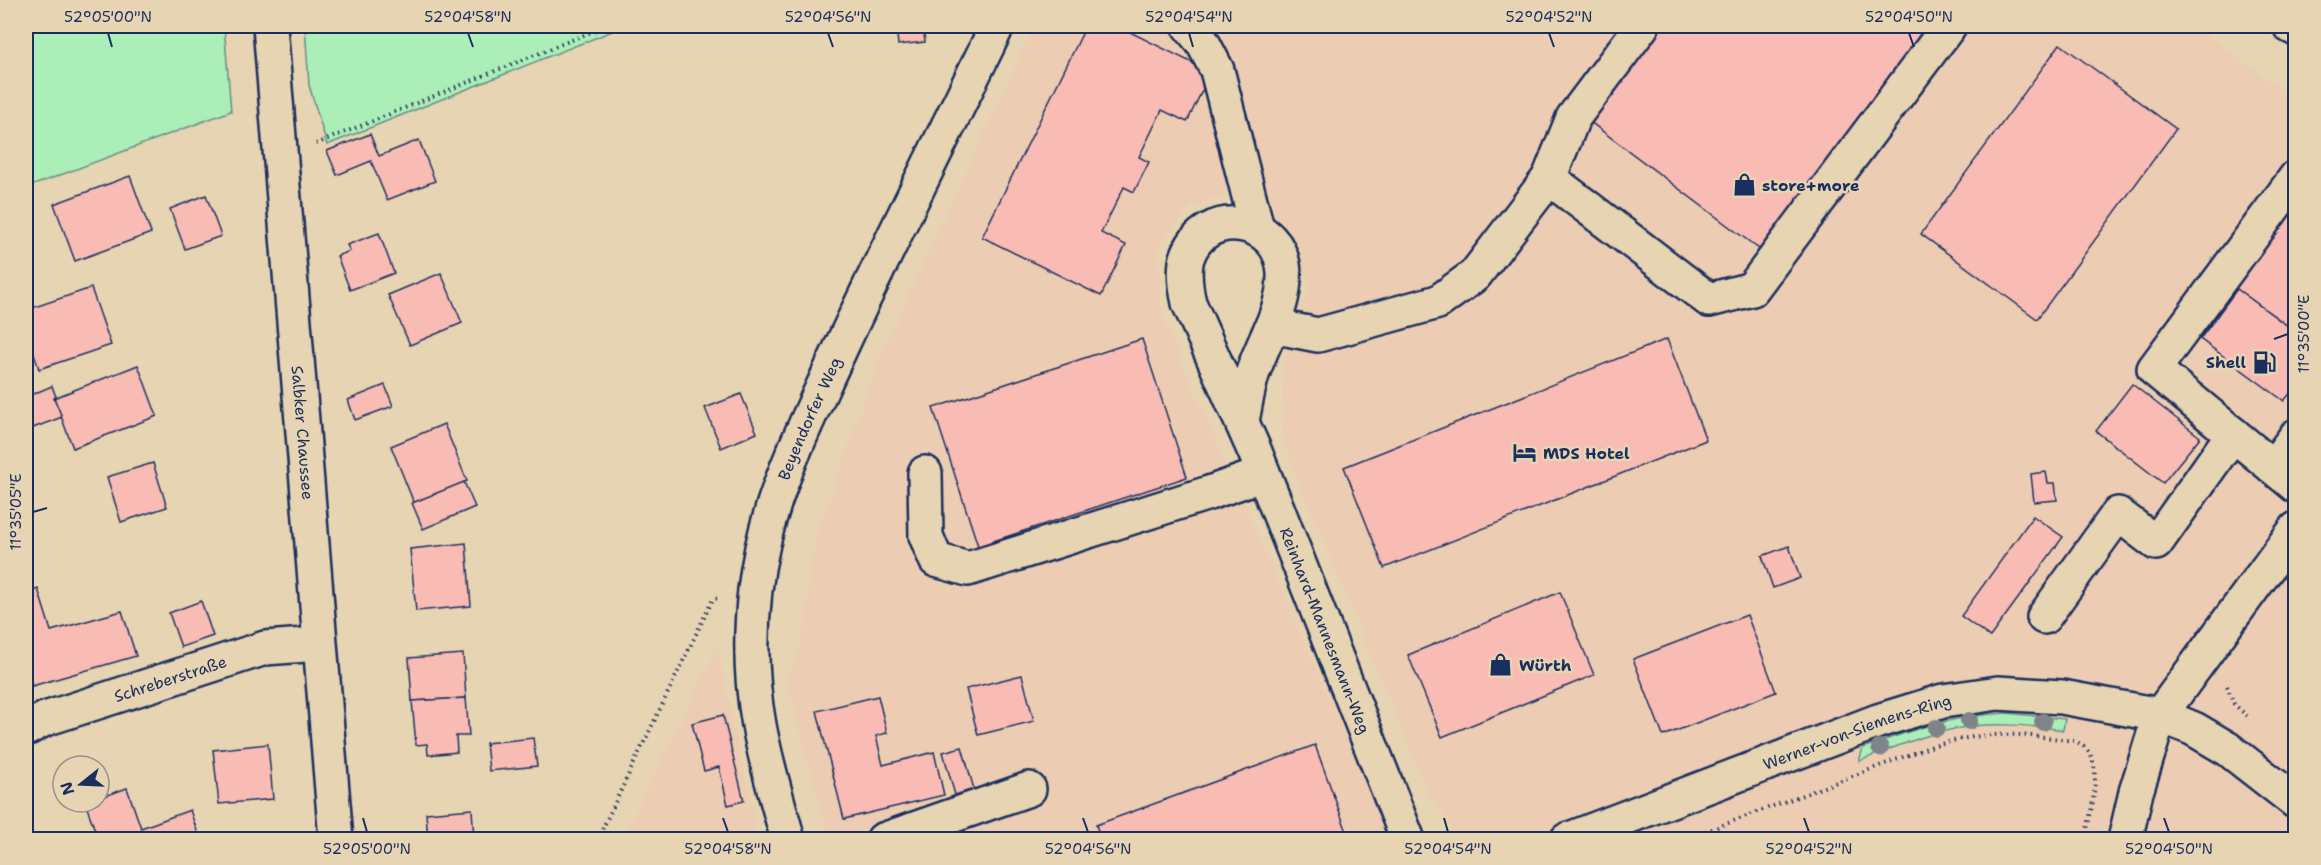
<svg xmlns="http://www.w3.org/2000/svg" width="2321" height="865" viewBox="0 0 2321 865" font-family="'Shantell Sans',sans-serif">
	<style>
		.built { fill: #eccdb3 }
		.green { fill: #aceeb7; stroke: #648e8a; stroke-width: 1.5 }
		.building { fill: #f8bcb5; stroke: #1b2f5e; stroke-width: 1.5 }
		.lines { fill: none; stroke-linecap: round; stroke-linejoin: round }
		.minor-casing { stroke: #1b2f5e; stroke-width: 38 }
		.highway-casing { stroke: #1b2f5e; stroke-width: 38 }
		.path { stroke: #1b2f5e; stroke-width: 4; stroke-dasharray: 1.5 4.5; stroke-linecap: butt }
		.minor { stroke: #e7d4b2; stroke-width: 33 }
		.highway { stroke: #e7d4b2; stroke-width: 33 }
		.tree { fill: #7f8489 }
		.ticks { fill: none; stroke: #1b2f5e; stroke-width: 2 }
		.labels { text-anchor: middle; stroke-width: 5; stroke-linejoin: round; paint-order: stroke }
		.poi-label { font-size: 16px; font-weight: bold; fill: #1b2f5e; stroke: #e7d4b2; text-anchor: start }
		.street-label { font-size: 16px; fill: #1b2f5e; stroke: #e7d4b2 }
		.neatline { fill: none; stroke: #1b2f5e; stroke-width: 2 }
		.ticks-label { font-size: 15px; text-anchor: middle; fill: #1b2f5e }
	</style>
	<rect width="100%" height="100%" fill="#e7d4b2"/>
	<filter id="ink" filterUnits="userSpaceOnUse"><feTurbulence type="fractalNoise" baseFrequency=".0167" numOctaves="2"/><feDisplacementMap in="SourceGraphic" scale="12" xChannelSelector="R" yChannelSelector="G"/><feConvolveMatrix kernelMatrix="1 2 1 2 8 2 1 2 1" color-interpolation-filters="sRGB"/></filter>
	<g filter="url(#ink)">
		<g class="built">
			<path d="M 1034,26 L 2195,26 L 2295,100 L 2295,839 L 1449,839 L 1450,823 L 1429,796 L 1292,466 L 1282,433 L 1282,364 L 1310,283 L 1257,196 L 1225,195 L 1192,206 L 1159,244 L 1160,311 L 1384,824 L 1385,839 L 829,839 L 786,676 L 801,648 L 815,542 L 877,363 Z"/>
			<path d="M 717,648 L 759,839 L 622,839 Z"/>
		</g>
		<g class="green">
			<path d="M 26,26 L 224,26 L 231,111 L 26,188 Z"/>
			<path d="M 305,26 L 625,26 L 327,145 L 309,85 Z"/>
			<path d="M 2006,713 L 2065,719 L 2063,730 C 2031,726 1998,722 1966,727 C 1929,732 1894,748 1859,761 L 1863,748 C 1914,729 1951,716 2006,713 Z"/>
		</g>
		<g class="building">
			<path d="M 896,26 L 923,26 L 925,42 L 898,45 Z"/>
			<path d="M 1086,26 L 1118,26 L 1211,72 L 1187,122 L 1162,110 L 1139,157 L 1149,162 L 1134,192 L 1124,187 L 1101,233 L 1126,245 L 1101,296 L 982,237 Z"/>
			<path d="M 1655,26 L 1932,26 L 1763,252 L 1585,118 Z"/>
			<path d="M 2060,44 L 2176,129 L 2037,319 L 1921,234 Z"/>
			<path d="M 370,134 L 379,156 L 419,140 L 435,181 L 387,200 L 371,161 L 337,175 L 327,151 Z"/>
			<path d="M 2296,166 L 2296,332 L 2216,274 Z"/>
			<path d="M 130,176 L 151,233 L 75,261 L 54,204 Z"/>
			<path d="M 206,195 L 221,236 L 185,249 L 170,209 Z"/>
			<path d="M 379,233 L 394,273 L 350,290 L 337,256 L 350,251 L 347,245 Z"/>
			<path d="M 441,273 L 462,323 L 410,345 L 388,295 Z"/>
			<path d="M 91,288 L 111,345 L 39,369 L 26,329 L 26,310 Z"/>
			<path d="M 2237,289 L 2296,332 L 2296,386 L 2284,401 L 2200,339 Z"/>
			<path d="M 1142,339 L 1187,477 L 978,546 L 933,408 Z"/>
			<path d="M 1667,339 L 1706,440 L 1384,568 L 1344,467 Z"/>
			<path d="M 138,365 L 157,416 L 73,448 L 54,398 Z"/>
			<path d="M 2132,384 L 2200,437 L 2163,483 L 2096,431 Z"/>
			<path d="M 385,385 L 393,406 L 355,420 L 348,400 Z"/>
			<path d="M 52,386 L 56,397 L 54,398 L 62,417 L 33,428 L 26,410 L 26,397 Z"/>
			<path d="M 741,394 L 757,433 L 721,448 L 705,408 Z"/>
			<path d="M 444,424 L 467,481 L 414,503 L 391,446 Z"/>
			<path d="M 153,463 L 167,507 L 121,522 L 107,477 Z"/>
			<path d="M 2046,472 L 2048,483 L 2055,483 L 2057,500 L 2034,502 L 2031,474 Z"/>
			<path d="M 464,482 L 475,507 L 423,529 L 412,503 Z"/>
			<path d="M 2033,516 L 2063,537 L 1990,637 L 1961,616 Z"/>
			<path d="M 466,543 L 471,606 L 416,611 L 410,549 Z"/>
			<path d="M 1789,546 L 1800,578 L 1773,588 L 1762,556 Z"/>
			<path d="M 38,589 L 51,631 L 122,611 L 136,656 L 32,686 L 26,663 L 26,593 Z"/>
			<path d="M 1560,592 L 1594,675 L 1442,737 L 1408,655 Z"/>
			<path d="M 201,601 L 213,636 L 181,647 L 169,613 Z"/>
			<path d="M 1747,615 L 1776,692 L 1663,736 L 1633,659 Z"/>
			<path d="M 463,654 L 466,698 L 412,701 L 409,658 Z"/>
			<path d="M 1022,675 L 1034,721 L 978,735 L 966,689 Z"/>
			<path d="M 878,696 L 887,733 L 876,736 L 883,765 L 934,752 L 944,795 L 844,819 L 817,711 Z"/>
			<path d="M 466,698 L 469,736 L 456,736 L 457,752 L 428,755 L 427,744 L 416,745 L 412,701 Z"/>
			<path d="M 723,715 L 744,801 L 728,805 L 719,767 L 704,771 L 692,723 Z"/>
			<path d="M 533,738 L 537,766 L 489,771 L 486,743 Z"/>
			<path d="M 268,744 L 273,799 L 219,804 L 213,750 Z"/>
			<path d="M 1315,745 L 1350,840 L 1101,840 L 1096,825 Z"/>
			<path d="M 962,747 L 974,789 L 955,795 L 943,752 Z"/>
			<path d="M 127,788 L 141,828 L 190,810 L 200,840 L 86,840 L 97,836 L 85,802 L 99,802 L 99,798 Z"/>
			<path d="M 472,809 L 474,840 L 428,840 L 426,813 Z"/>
		</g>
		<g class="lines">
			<defs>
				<g id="minor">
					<path id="s1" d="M 270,26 L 336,840"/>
					<path d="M 1189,26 L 1203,43 L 1217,70 L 1257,228"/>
					<path d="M 2296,177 L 2154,369 L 2296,486"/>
					<path d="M 1549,178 L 1709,300 L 1752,289 L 1949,26"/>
					<path d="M 1272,326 L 1318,335 L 1438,302 L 1475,275 L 1549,178 L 1573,118 L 1642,26"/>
					<path id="s2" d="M 1242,422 C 1245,404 1248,386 1254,369 C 1265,338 1285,307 1284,274 C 1282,216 1204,205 1187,258 C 1183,272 1186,289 1189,303 L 1255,452 L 1408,840"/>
					<path d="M 2273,467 L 2296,436"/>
					<path d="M 925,473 L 926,536 L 936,560 L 968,569 L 1209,493 L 1263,474"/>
					<path d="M 2044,617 L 2118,514 L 2156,543 L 2233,434"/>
					<path id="s3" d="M 26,729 L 45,719 L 265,648 L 319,644"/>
					<path id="s4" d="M 788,840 C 778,802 766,764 759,725 C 751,682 750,634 755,590 C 765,502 801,435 837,356 C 888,245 944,136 997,26"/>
					<path d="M 883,840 L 1029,789"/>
					<path id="s5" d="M 1567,840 L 1878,721 L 1943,701 L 1998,693 L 2062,697 L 2160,715 L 2194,729 L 2228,749 L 2296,802"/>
					<path d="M 2125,840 L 2136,792 L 2160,715 L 2296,529"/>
				</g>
				<path id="highway" d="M 2290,26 L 2296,29"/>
			</defs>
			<use href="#minor" class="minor-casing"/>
			<use href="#highway" class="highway-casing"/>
			<g class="path">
				<path d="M 316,144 L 606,26"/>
				<path d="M 2227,686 L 2234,704 L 2247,716"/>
				<path d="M 597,840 L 713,599 L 718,598"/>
				<path d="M 1683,840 L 1927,748 C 1984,730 2016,733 2074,741 C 2110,754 2090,810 2085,840"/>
			</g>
			<use href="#minor" class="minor"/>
			<use href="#highway" class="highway"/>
		</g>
		<g class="tree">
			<circle cx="1969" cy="721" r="9"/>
			<circle cx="2043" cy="722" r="9"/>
			<circle cx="1936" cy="728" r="9"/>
			<circle cx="1880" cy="748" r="9"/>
		</g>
	</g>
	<path class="ticks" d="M 108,33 L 112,47M 468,33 L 473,47M 828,33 L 833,47M 1189,33 L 1193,47M 1549,33 L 1554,47M 1909,33 L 1914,47M 2274,339 L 2288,334M 33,512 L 47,508M 363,818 L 367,832M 723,818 L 728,832M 1083,818 L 1088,832M 1444,818 L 1448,832M 1804,818 L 1809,832M 2164,818 L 2169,832"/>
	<defs>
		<symbol id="shop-bare" viewBox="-9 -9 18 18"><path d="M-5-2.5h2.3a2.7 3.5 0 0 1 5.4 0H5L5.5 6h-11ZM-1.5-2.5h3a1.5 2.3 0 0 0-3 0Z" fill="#1b2f5e" stroke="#e7d4b2" stroke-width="2.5" paint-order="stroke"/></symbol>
		<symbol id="fuel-bare" viewBox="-9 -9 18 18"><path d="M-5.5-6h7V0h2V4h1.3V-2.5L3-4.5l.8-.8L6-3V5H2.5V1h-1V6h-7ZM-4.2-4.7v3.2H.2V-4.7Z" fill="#1b2f5e" stroke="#e7d4b2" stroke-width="2.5" paint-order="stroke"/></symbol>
		<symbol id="hotel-bare" viewBox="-9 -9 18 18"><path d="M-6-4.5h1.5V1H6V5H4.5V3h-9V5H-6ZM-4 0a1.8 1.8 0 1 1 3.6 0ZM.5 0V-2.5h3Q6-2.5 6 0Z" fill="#1b2f5e" stroke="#e7d4b2" stroke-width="2.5" paint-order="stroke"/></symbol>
	</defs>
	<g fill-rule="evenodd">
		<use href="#shop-bare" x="1728" y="168" width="33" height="33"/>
		<use href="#fuel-bare" x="2248" y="346" width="33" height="33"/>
		<use href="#hotel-bare" x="1508" y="436" width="33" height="33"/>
		<use href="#shop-bare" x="1484" y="648" width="33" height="33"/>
	</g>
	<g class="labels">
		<g class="poi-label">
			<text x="1762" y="191">store+more</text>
			<text x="2246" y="368" text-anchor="end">Shell</text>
			<text x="1543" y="459">MDS Hotel</text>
			<text x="1519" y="671">Würth</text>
		</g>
		<g class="street-label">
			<text dy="6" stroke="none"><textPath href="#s4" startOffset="435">Beyendorfer Weg</textPath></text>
			<text dy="6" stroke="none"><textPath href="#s1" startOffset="408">Salbker Chaussee</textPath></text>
			<text dy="6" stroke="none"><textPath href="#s2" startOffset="696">Reinhard-Mannesmann-Weg</textPath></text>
			<text dy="6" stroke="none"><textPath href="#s3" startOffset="153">Schreberstraße</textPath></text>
			<text dy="6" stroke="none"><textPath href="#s5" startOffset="310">Werner-von-Siemens-Ring</textPath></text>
		</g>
	</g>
	<rect width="2321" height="865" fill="none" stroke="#e7d4b2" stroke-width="66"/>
	<g transform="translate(81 784) rotate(252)"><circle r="28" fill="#e7d4b2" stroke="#959290" stroke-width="1.5"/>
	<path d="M0-4.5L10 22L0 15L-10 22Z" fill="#1b2f5e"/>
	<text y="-9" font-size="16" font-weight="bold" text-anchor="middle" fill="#1b2f5e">N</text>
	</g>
	<rect x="33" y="33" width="2255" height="799" class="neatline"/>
	<g class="ticks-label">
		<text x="108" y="22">52°05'00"N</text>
		<text x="468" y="22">52°04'58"N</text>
		<text x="828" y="22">52°04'56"N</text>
		<text x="1189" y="22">52°04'54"N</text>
		<text x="1549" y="22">52°04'52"N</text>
		<text x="1909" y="22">52°04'50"N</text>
		<text transform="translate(2304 334) rotate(-90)" y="5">11°35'00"E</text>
		<text transform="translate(16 512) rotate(-90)" y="5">11°35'05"E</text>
		<text x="367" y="854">52°05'00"N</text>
		<text x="728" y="854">52°04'58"N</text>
		<text x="1088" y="854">52°04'56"N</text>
		<text x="1448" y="854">52°04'54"N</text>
		<text x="1809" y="854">52°04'52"N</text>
		<text x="2169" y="854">52°04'50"N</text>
	</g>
</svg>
